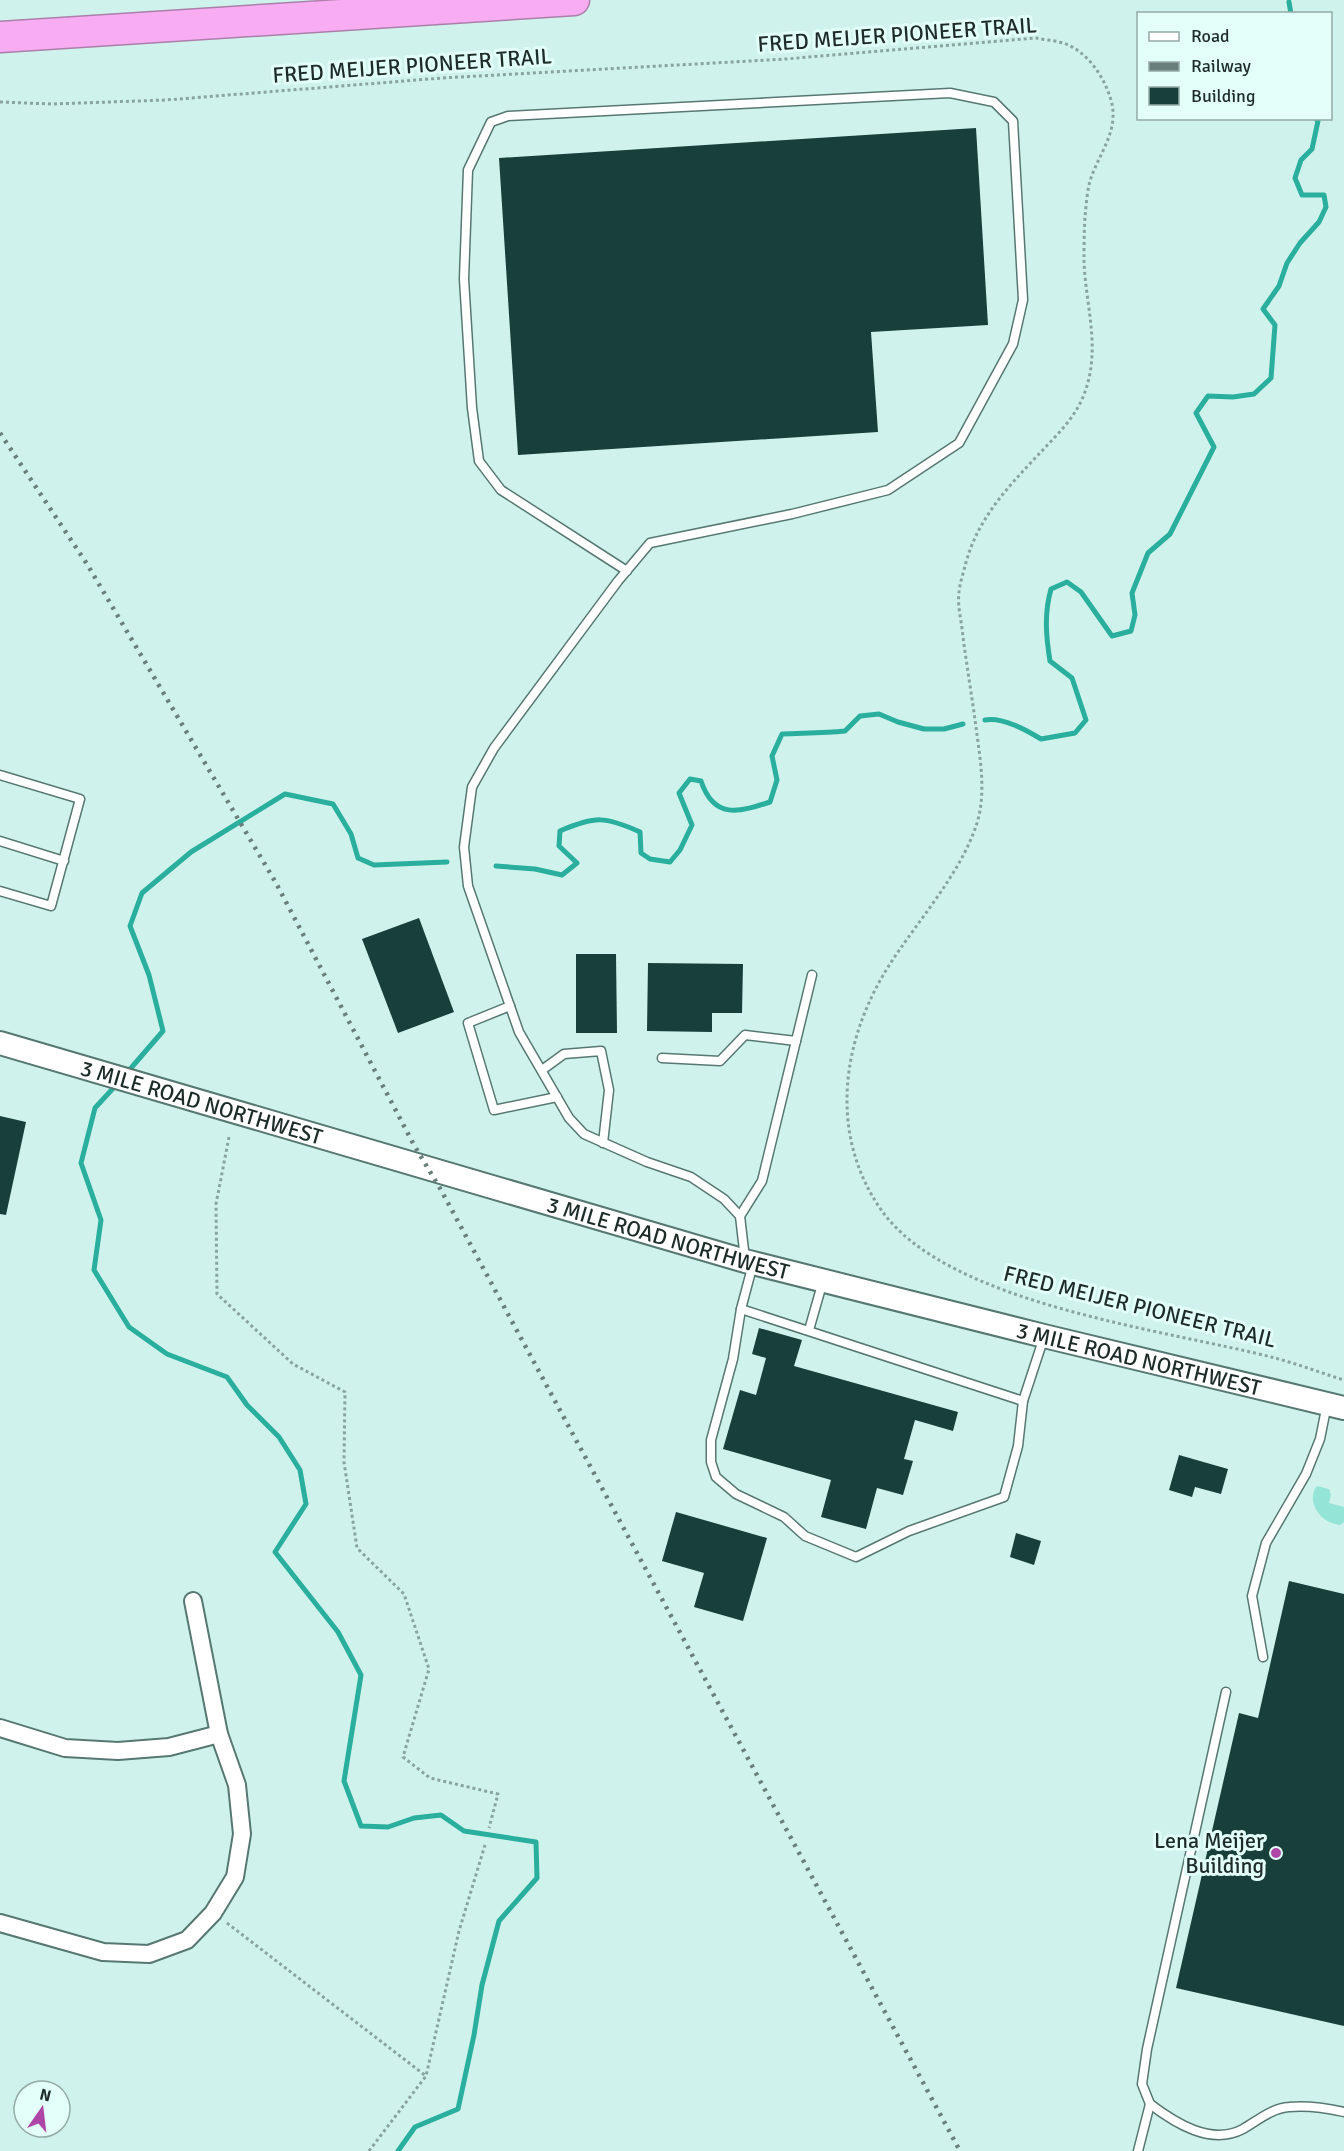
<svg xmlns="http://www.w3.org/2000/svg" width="1344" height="2151" viewBox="0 0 1344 2151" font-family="Signika,sans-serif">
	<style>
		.green { fill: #94e5d7 }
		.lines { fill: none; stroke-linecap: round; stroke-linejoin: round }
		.stream { stroke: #2aae9d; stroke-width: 5 }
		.building { fill: #183f39 }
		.lane-casing { stroke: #577872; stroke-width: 11 }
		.street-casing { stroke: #577872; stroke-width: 20 }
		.secondary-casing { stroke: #577872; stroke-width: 26 }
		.highway-casing { stroke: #ac7fab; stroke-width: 33 }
		.path { stroke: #89a49f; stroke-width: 3; stroke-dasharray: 3 3; stroke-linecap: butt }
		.lane { stroke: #fff; stroke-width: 8 }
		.street { stroke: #fff; stroke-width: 16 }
		.secondary { stroke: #fff; stroke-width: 22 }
		.highway { stroke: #f8acf1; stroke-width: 30 }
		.rail { stroke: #687f7a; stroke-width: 4.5; stroke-dasharray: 3 6; stroke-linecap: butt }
		.poi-dot { fill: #ae46a8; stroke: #e2fff9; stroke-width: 2 }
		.labels { text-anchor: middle; stroke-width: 6; stroke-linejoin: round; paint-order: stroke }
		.street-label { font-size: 22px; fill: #1e2c29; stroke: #e2fff9 }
		.poi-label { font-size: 22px; fill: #1e2c29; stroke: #e2fff9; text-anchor: end }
	</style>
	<rect width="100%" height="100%" fill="#cff3ec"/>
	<path class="green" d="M 1317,1486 L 1329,1489 L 1331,1495 L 1329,1503 L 1344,1507 L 1344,1522 L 1340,1525 C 1335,1524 1330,1523 1326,1520 C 1315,1513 1308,1497 1317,1486 Z"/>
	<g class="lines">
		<g class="stream">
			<path d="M 1289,2 L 1291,14"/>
			<path d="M 985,720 C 1003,717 1026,730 1041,739 L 1075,733 L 1086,720 L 1072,678 L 1050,661 C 1046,636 1044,614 1051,589 L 1067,582 L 1081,592 L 1112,636 L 1131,631 L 1135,615 L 1132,593 L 1148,553 L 1170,534 L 1214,447 L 1196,413 L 1208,396 L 1233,397 L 1254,394 L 1271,378 L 1275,325 L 1263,309 L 1279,286 L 1287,263 L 1300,243 L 1319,222 L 1326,207 L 1324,195 L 1302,195 L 1295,178 L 1301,160 L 1312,149 L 1318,121 L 1315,118"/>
			<path d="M 496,866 L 535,869 L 562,875 L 577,863 L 559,846 L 560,831 C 595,816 605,816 640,832 L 641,853 L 650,859 L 670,862 L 680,850 L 692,825 L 679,793 L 690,779 L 701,781 C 714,820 739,812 770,802 L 777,780 L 772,756 L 782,734 C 803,733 824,733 845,731 L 860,716 L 879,714 L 898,722 L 924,729 L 944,729 L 963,724"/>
			<path d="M 125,1075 L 163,1031 L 149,975 L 130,926 L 142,893 L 191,852 L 285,794 L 333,804 L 351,834 L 358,858 L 374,865 L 447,862"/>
			<path d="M 117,1084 L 95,1108 L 81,1163 L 101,1220 L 94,1270 L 129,1327 L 167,1354 L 227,1377 L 247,1405 L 279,1437 L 300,1470 L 306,1504 L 275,1552 L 338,1632 L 361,1675 L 344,1781 L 361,1826 L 388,1827 L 414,1818 L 441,1815 L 464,1831 L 536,1842 L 537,1878 L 499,1921 L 482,1985 L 474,2035 L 458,2109 L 415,2127 L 398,2151"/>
		</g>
	</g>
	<g class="building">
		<path d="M 976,128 L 988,325 L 871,332 L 878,432 L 518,455 L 499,158 Z"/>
		<path d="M 419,918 L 454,1012 L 398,1033 L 362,939 Z"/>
		<path d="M 576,954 L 616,954 L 617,1033 L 576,1033 Z"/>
		<path d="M 648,963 L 743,964 L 742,1013 L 712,1013 L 712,1032 L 647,1031 Z"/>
		<path d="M 0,1116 L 26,1122 L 6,1215 L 0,1214 Z"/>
		<path d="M 759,1328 L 802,1340 L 794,1366 L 958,1412 L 953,1431 L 915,1420 L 904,1459 L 913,1461 L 903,1495 L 877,1488 L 866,1529 L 821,1517 L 831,1480 L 723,1449 L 740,1390 L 756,1395 L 766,1358 L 752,1354 Z"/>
		<path d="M 1179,1455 L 1228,1469 L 1221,1494 L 1195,1487 L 1192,1497 L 1169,1490 Z"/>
		<path d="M 676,1512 L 767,1538 L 743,1621 L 694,1607 L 704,1573 L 662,1561 Z"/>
		<path d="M 1016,1533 L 1041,1541 L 1034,1565 L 1010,1557 Z"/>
		<path d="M 1289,1581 L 1344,1594 L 1344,2026 L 1176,1988 L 1239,1713 L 1258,1718 Z"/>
	</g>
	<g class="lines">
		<defs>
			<g id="lane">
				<path d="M 627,571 L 501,490 L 479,461 L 472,408 L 464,279 L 468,170 L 491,122 L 508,116 L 950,93 L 994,102 L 1013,121 L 1023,300 L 1013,344 L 959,443 L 888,490 L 792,514 L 650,543 L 618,581 L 494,748 L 472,787 L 464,847 L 468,886 L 519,1032 L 569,1118 L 584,1134 L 647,1162 L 691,1177 L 724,1199 L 740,1216 L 745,1259"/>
				<path d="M 0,775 L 80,799 L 51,906 L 0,891"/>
				<path d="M 0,841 L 64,861"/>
				<path d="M 510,1006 L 468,1023 L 494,1110 L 557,1097"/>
				<path d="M 662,1058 L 720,1061 L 745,1035 L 796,1041"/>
				<path d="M 542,1070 L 564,1054 L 601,1051 L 609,1090 L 603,1143"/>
				<path d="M 740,1216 L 762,1181 L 812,975"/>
				<path d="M 753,1264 L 741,1309 L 1023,1401 L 1044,1337"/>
				<path d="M 741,1309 L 733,1359 L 711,1440 L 711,1462 L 716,1477 L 736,1494 L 784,1517 L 805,1536 L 856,1557 L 909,1531 L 1004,1497 L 1018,1446 L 1023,1401"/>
				<path d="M 809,1330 L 823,1281"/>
				<path d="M 1263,1657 L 1252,1596 L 1266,1543 L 1306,1474 L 1320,1439 L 1327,1404"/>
				<path d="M 1150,2104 C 1175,2123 1211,2146 1243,2129 C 1257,2121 1272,2108 1289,2107 C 1307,2105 1326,2108 1344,2112"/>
				<path d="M 1138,2151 L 1150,2104 L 1142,2084 L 1147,2049 L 1226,1692"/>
			</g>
			<g id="street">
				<path d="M 0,1728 L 65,1748 L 118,1751 L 169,1747 L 219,1734"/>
				<path d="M 0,1923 L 103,1952 L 149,1954 L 187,1940 L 213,1913 L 235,1877 L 242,1834 L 237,1785 L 219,1734 L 193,1601"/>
			</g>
			<g id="secondary">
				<path id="s1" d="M 0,1043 L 745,1261 L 1044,1336 L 1344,1408"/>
			</g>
			<path id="highway" d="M 0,37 L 574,0"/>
		</defs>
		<use href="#lane" class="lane-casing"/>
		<use href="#street" class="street-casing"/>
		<use href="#secondary" class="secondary-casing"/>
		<use href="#highway" class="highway-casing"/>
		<g class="path">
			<path d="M 0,102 L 52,104 L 166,100 L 442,78 L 786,59 L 1036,38 C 1044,40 1054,40 1063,43 C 1088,51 1106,79 1112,104 C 1118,133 1098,155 1090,181 C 1087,192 1086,206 1085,217 C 1084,232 1084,248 1084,262 C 1086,309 1102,351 1083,397 C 1074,419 1055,437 1039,454 C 1007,488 977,519 965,566 C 963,574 960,583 959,592 C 957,606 962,623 963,637 C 967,667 972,697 976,727 C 980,759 987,794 976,826 C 960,874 917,922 890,964 C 841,1040 828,1135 882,1211 C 949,1305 1168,1330 1275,1358 C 1298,1364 1321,1373 1344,1380"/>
			<path d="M 229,1137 L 216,1204 L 217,1294 L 293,1364 L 345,1392 L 344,1462 L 357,1548 L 404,1594 L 429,1669 L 403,1757 L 430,1778 L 498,1794 L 489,1828"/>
			<path d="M 227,1923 L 426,2076"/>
			<path d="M 369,2151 L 426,2076 L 459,1931 L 485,1845"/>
		</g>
		<use href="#lane" class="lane"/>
		<use href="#street" class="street"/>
		<use href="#secondary" class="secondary"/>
		<use href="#highway" class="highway"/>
		<path class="rail" d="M 0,433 L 87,564 L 276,883 L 414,1145 L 441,1190 L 960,2151"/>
	</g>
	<circle class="poi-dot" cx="1276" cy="1853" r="6"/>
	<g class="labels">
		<g class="street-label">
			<text transform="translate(897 34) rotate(-4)" y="8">FRED MEIJER PIONEER TRAIL</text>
			<text transform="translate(412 65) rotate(-4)" y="8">FRED MEIJER PIONEER TRAIL</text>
			<text dy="8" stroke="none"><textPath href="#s1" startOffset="210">3 MILE ROAD NORTHWEST</textPath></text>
			<text dy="8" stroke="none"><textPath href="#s1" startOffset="696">3 MILE ROAD NORTHWEST</textPath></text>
			<text transform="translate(1140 1306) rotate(14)" y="8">FRED MEIJER PIONEER TRAIL</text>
			<text dy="8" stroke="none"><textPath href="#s1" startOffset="1182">3 MILE ROAD NORTHWEST</textPath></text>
		</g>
		<g class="poi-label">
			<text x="1264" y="1848">Lena Meijer<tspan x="1264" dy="25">Building</tspan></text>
		</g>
	</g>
	<rect x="1137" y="12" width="195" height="108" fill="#e2fff9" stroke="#94aba6" stroke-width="1.5"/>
	<rect x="1149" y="32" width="30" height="9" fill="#ffffff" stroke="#94aba6" stroke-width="1.5"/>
	<text x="1191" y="42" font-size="18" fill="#1e2c29">Road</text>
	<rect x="1149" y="62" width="30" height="9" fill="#687f7a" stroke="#94aba6" stroke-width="1.5"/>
	<text x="1191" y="72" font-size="18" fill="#1e2c29">Railway</text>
	<rect x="1149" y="87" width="30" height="18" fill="#183f39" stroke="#94aba6" stroke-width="1.5"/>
	<text x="1191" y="102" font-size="18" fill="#1e2c29">Building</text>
	<g transform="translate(42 2109) rotate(14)"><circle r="28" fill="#e2fff9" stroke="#94aba6" stroke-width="1.5"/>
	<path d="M0-4.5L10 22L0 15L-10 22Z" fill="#ae46a8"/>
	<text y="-9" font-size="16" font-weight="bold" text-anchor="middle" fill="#1e2c29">N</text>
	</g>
</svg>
